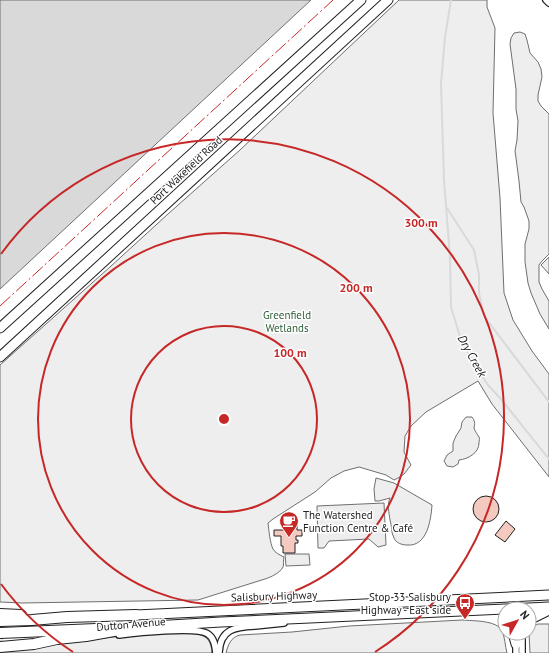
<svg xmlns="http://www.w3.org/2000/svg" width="549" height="653" viewBox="0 0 549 653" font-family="'PT Sans',sans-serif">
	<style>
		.green { fill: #eee; stroke: #6f6f6f }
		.parking { fill: #ededed; stroke: #6f6f6f }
		.water { fill: #d9d9d9; stroke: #6f6f6f }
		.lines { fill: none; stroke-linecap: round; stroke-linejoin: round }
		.stream { stroke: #d9d9d9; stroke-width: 2 }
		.building { fill: #f3c9c0; stroke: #222 }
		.minor-casing { stroke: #222; stroke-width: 8 }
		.trunk-casing { stroke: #222; stroke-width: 11 }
		.motorway-casing { stroke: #222; stroke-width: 12 }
		.minor { stroke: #fff; stroke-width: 5.5 }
		.trunk { stroke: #fff; stroke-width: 9 }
		.motorway { stroke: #fff; stroke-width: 10 }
		.power { stroke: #c62828; stroke-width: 1; stroke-dasharray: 14 3 2 3; stroke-linecap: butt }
		.ring { fill: none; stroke: #c62828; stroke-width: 2 }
		.labels { text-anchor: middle; stroke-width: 3; stroke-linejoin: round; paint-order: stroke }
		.street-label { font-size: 11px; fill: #222; stroke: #fff }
		.park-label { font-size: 11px; fill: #2f5e38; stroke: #fff }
		.poi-label { font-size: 11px; fill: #222; stroke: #fff; text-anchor: start }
		.water-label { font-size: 12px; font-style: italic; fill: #222; stroke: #fff }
		.centre { fill: #c62828; stroke: #fff; stroke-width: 2 }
		.ring-label { font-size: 12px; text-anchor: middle; font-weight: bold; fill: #c62828; stroke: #fff; stroke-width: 3; stroke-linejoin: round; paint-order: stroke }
	</style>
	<rect width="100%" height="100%" fill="#fff"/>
	<g class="green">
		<path d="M 399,0 L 487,0 L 487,7 L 495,28 L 493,113 L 500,198 L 504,293 L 513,320 L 532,351 L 549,374 L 549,477 L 492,404 L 478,381 L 426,412 L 411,426 L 405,436 L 404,452 L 411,465 L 404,474 L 400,477 L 394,480 L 386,475 L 359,467 L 344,471 L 331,478 L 315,492 L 273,519 L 268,523 C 269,531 270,543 273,549 C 275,553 280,555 284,557 C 283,560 284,565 283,567 C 280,573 271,577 265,579 L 198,600 L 22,603 L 0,602 L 0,365 L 110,267 L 168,214 L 240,150 Z"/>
		<path d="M 520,32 L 525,34 L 527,40 L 530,53 L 538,62 L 541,69 L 542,77 L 538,95 L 538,101 L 541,106 L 549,114 L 549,254 L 542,261 L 539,265 L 539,282 L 542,289 L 549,301 L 549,329 L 540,314 L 531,293 L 528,283 L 525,262 L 525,244 L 529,229 L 529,221 L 524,207 L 521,202 L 519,181 L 516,158 L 515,151 L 517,140 L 518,121 L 516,109 L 516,89 L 510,44 L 511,38 L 514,33 Z"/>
		<path d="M 549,257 L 549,274 L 541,265 Z"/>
		<path d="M 466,417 L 472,417 C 475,421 475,423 474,428 C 475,431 477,434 479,437 C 480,438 479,441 479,443 C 479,453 468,459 459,460 L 458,464 L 453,467 L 447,466 L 444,461 L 447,455 L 453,451 L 453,443 L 456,436 L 461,428 L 462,422 Z"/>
		<path d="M 376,478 L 394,483 L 432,505 C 431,520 427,547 407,545 C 402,545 396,543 394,538 C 391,533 392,526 390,520 C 389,513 387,504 390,498 L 379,501 L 375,501 L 374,489 Z"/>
		<path d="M 462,620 C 473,621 497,620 502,631 C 505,637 505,646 507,653 L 226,653 C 228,645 231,637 240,635 L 292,632 L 349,626 Z"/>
		<path d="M 538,624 L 549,624 L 549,653 L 530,653 L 529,633 L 532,627 Z"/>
		<path d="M 182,632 C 198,634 211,633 212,653 L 0,653 L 0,650 L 131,635 Z"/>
	</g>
	<g class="parking">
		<path d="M 384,503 L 386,545 L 378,547 L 369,539 L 329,541 L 324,548 L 318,548 L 317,506 Z"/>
		<path d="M 285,554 L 309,554 L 310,565 L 286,566 Z"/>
	</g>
	<path class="water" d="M 0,0 L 311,0 L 0,289 Z"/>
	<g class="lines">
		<g class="stream">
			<path d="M 451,0 L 445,37 L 441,84 L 444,180 L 450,257 L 451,307 L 461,340 L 478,370 L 488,385 L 500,398 L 549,459"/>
			<path d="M 447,208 L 474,250 L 479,275 L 479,293 L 484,316 L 549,402"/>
			<path d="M 0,641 L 2,640"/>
		</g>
	</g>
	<g class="building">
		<circle cx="486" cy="509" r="13"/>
		<path d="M 506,521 L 515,529 L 505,542 L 495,535 Z"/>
		<path d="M 286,522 L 296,522 L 296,524 L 297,524 L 297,530 L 302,530 L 302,536 L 296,536 L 296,540 L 298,540 L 298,543 L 295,543 L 295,553 L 283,553 L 283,546 L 281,546 L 281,536 L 274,536 L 274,530 L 285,530 L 285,525 L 286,525 Z"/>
	</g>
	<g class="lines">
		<defs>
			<g id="minor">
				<path d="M 546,0 L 549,3"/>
				<path d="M 522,633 L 522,653"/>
				<path d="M 119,635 C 135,633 197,626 208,634 C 214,638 215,645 216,653"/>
				<path d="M 516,641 L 516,653"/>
				<path d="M 219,653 C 220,629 235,627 255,626 C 265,625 274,624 284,623"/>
			</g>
			<g id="trunk">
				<path d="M 0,328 L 361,0"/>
				<path d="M 0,357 L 388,0"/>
				<path d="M 136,615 L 549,595"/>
				<path d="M 529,620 L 549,610"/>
				<path d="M 136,627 L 221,622 L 310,618 L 549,607"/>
				<path d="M 513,633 L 516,644"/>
			</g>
			<g id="motorway">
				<path d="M 0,614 L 21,615"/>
				<path d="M 0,621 L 32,620 L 67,617 L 136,615"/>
				<path d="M 0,633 L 96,629"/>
				<path d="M 0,647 L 34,644 L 57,639 L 86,636 L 136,627"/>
			</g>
		</defs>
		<use href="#minor" class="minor-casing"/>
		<use href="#trunk" class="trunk-casing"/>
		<use href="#motorway" class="motorway-casing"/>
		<use href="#minor" class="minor"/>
		<use href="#trunk" class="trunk"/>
		<use href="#motorway" class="motorway"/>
		<path class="power" d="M 0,306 L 333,0"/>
	</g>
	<g class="ring">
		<circle cx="224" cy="419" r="93"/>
		<circle cx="224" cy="419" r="186"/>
		<path d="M73 652A278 278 0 0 1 1 584M1 254A278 278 0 1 1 375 652"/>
	</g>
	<defs>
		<symbol id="cafe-pin" viewBox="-11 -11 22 30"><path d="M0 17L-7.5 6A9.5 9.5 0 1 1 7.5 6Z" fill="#c62828" stroke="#fff"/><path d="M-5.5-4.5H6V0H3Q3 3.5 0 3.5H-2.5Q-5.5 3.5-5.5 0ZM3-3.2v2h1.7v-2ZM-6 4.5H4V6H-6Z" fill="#fff"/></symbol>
		<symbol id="bus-pin" viewBox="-11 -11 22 30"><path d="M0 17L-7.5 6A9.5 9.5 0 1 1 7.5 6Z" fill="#c62828" stroke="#fff"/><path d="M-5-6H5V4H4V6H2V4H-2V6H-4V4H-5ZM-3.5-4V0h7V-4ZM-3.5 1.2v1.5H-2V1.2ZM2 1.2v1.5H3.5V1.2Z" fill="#fff"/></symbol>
	</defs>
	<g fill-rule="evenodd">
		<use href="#cafe-pin" x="278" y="510" width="22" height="30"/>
		<use href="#bus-pin" x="454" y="592" width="22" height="30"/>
	</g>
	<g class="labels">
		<g class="street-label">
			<text transform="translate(186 170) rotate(-43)" y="4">Port Wakefield Road</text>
			<text transform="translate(274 596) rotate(-2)" y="4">Salisbury Highway</text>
			<text transform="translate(131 624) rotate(-5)" y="4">Dutton Avenue</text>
		</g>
		<g class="park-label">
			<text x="287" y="319">Greenfield<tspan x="287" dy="13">Wetlands</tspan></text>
		</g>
		<g class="poi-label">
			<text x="303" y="519">The Watershed<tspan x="303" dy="13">Function Centre &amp; Café</tspan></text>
			<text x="451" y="601" text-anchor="end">Stop 33 Salisbury<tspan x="451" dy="13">Highway - East side</tspan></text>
		</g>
		<g class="water-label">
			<text transform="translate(472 356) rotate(61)" y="4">Dry Creek</text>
		</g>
	</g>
	<circle cx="224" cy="419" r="6" class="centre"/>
	<g class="ring-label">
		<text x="421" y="227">300 m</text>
		<text x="356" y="292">200 m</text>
		<text x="290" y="357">100 m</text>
	</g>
	<g transform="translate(517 621) rotate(51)"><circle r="19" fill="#ffffff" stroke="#a7a7a7"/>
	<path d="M0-3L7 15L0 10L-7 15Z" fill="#c62828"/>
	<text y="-6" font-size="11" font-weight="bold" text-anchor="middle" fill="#222222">N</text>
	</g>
</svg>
